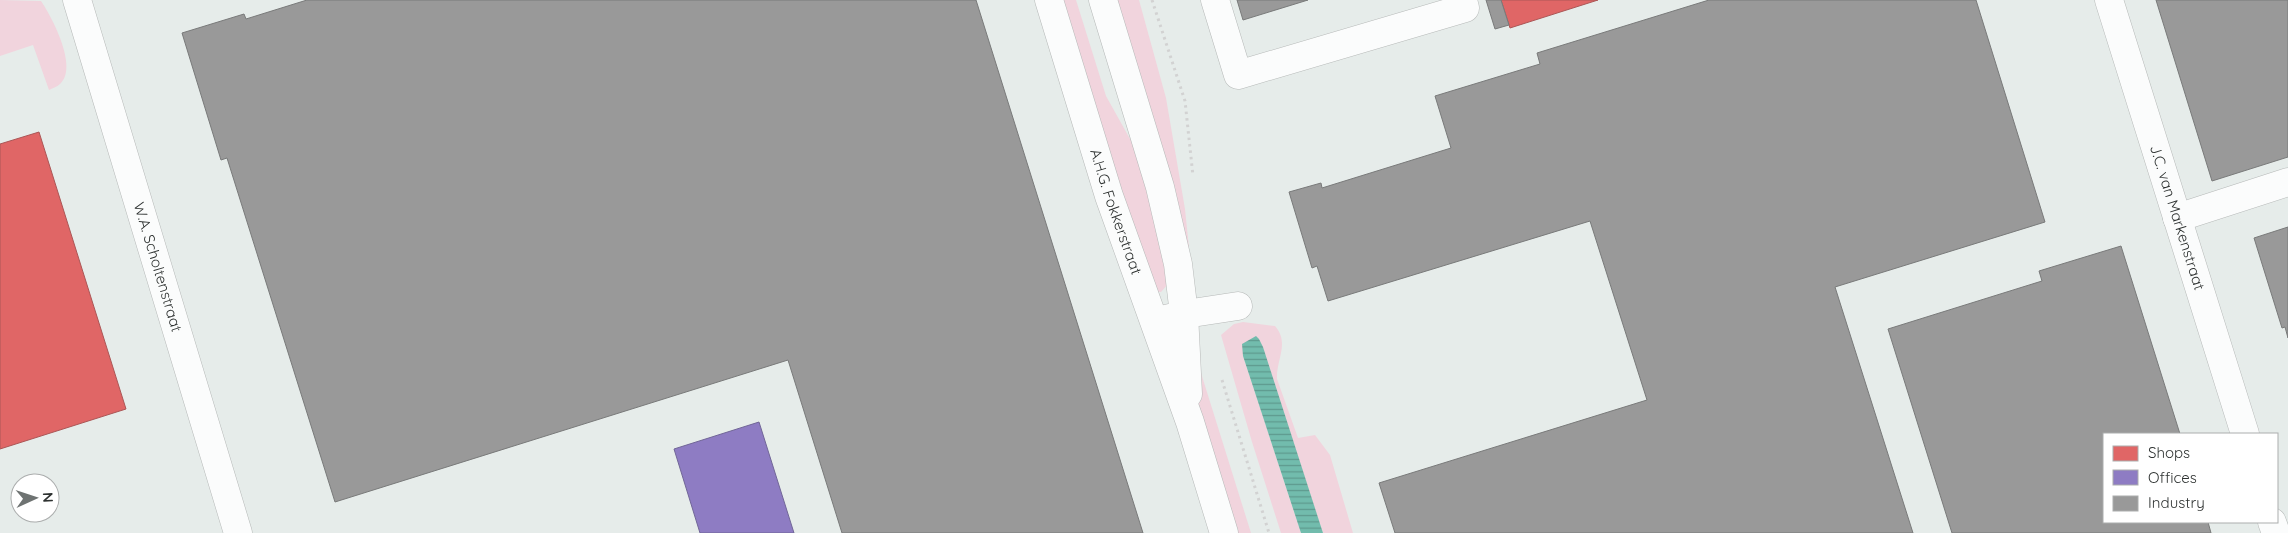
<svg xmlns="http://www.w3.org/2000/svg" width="2288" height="533" viewBox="0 0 2288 533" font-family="Quicksand,sans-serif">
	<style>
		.grass { fill: #f1d4dd }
		.water { fill: url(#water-rules) }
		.shops { fill: #e06666; stroke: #ab5656 }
		.offices { fill: #8e7cc3; stroke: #716697 }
		.industry { fill: #999; stroke: #797a7a }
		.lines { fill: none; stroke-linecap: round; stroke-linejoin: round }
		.minor-casing { stroke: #b6b9b8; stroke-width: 29 }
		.path { stroke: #d2d2d2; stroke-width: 3; stroke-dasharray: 2.5 4; stroke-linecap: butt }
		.minor { stroke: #fbfcfc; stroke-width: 28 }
		.labels { text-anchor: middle; stroke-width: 5; stroke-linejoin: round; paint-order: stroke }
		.street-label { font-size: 15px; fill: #2e3231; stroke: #fff }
	</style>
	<defs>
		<pattern id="water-rules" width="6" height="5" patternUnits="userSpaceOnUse" patternTransform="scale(1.25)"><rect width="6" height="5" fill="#72bcad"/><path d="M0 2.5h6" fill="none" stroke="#5e998d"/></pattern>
	</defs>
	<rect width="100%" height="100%" fill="#e6ecea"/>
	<g class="grass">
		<path d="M 0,0 L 41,1 C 52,17 79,68 60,84 C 57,87 52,88 49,90 L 33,45 L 0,56 Z"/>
		<path d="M 1061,0 L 1076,0 L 1106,96 L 1144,164 L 1168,284 L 1161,292 L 1153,291 Z"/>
		<path d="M 1117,0 L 1139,0 L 1166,98 L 1185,209 L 1189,248 L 1183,249 Z"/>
		<path d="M 1243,322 L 1275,326 C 1290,343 1276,360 1277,379 L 1298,438 L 1315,435 L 1330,455 L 1353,533 L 1323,533 L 1259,339 L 1243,356 L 1301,533 L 1281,533 L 1252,442 L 1221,335 L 1234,324 Z"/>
		<path d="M 1196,357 L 1251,533 L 1238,533 L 1186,373 Z"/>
	</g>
	<path class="water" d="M 1256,336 L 1259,339 L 1263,347 L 1323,533 L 1301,533 L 1243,356 L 1242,344 Z"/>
	<g class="shops">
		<path d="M 1501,0 L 1598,0 L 1510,28 Z"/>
		<path d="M 39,132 L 126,409 L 0,449 L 0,144 Z"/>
	</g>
	<path class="offices" d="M 759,422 L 794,533 L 700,533 L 674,449 Z"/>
	<g class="industry">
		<path d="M 307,0 L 976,0 L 1143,533 L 842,533 L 788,360 L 335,502 L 227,158 L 221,160 L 182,33 L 244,14 L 246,19 Z"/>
		<path d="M 1237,0 L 1308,0 L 1243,20 Z"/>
		<path d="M 1486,0 L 1501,0 L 1509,25 L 1495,29 Z"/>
		<path d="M 1709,0 L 1976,0 L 2045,222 L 1835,287 L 1913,533 L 1395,533 L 1379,483 L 1647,400 L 1590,221 L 1328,301 L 1317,266 L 1312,268 L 1289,192 L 1321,183 L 1322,188 L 1451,148 L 1435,96 L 1540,64 L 1537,53 Z"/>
		<path d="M 2156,0 L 2288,0 L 2288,157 L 2212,181 Z"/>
		<path d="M 2288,227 L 2288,338 L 2285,327 L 2282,328 L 2254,238 Z"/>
		<path d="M 2121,246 L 2180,434 L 2104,434 L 2104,522 L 2208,522 L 2211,533 L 1952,533 L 1888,329 L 2042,281 L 2039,271 Z"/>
	</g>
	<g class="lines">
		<defs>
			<g id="minor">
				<path id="s1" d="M 77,0 L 238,533"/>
				<path id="s2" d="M 1049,0 L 1109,196 L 1190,422 L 1224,533"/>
				<path d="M 1103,0 L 1160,187 L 1178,264 L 1184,314 L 1188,394"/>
				<path d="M 1215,0 L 1238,75 L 1465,8 L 1463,0"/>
				<path id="s3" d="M 2109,0 L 2245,434"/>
				<path d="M 2177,218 L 2288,182"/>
				<path d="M 1166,319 L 1192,313 L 1238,306"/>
				<path d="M 2272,522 L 2276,533"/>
			</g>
		</defs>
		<use href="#minor" class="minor-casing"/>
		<g class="path">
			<path d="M 1152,0 L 1185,101 L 1193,176"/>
			<path d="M 1222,380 L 1269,533"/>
		</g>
		<use href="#minor" class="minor"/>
	</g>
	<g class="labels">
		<g class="street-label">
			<text dy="5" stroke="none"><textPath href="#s2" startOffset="222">A.H.G. Fokkerstraat</textPath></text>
			<text dy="5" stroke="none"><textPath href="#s3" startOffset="228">J.C. van Markenstraat</textPath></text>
			<text dy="5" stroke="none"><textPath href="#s1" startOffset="279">W.A. Scholtenstraat</textPath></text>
		</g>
	</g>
	<rect x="2103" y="433" width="175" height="90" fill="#ffffff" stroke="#abadad"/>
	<rect x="2113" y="446" width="25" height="15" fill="#e06666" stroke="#abadad"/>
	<text x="2148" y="458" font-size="15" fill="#2e3231">Shops</text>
	<rect x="2113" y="470" width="25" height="15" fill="#8e7cc3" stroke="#abadad"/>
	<text x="2148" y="483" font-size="15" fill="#2e3231">Offices</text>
	<rect x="2113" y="496" width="25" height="15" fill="#999999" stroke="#abadad"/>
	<text x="2148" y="508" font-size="15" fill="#2e3231">Industry</text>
	<g transform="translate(35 498) rotate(87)"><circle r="24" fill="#ffffff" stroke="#abadad"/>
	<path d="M0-4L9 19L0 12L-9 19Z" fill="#6e7372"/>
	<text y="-8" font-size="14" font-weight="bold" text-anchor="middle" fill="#2e3231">N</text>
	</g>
</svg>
